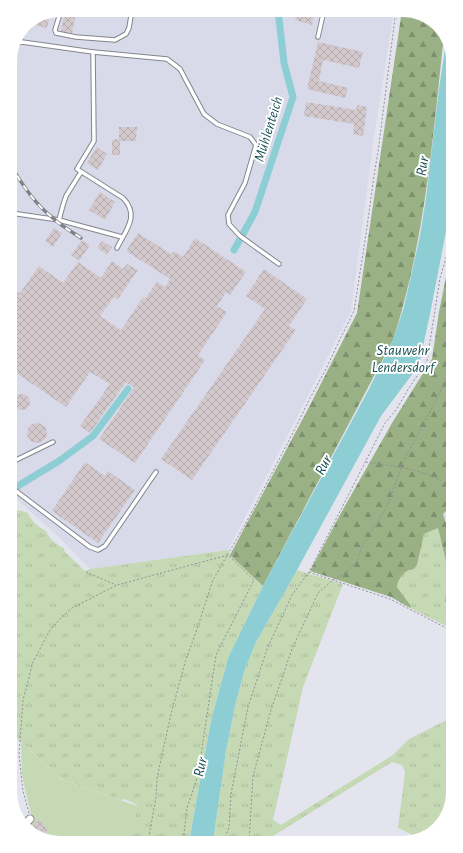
<svg xmlns="http://www.w3.org/2000/svg" width="463" height="853" viewBox="0 0 463 853" font-family="'Alegreya Sans',sans-serif">
	<style>
		.built { fill: #d8daea }
		.grass { fill: url(#grass-tufts) }
		.forest { fill: url(#forest-firs) }
		.garden { fill: #c6d9b5 }
		.water { fill: #8dced5 }
		.lines { fill: none; stroke-linecap: round; stroke-linejoin: round }
		.canal { stroke: #8dced5; stroke-width: 7 }
		.building { fill: url(#building-cross-hatch) }
		.service-casing { stroke: #85858e; stroke-width: 5.5 }
		.minor-casing { stroke: #85858e; stroke-width: 9 }
		.path { stroke: #8f9097; stroke-width: 1; stroke-dasharray: 2 2; stroke-linecap: butt }
		.service { stroke: #fff; stroke-width: 3.5 }
		.minor { stroke: #fff; stroke-width: 7 }
		.rail-casing { stroke: #818287; stroke-width: 3.5 }
		.rail { stroke: #fff; stroke-width: 2; stroke-dasharray: 6; stroke-linecap: butt }
		.labels { text-anchor: middle; stroke-width: 4; stroke-linejoin: round; paint-order: stroke }
		.water-label { font-size: 15px; font-style: italic; fill: #144e53; stroke: #fff }
	</style>
	<defs>
		<pattern id="grass-tufts" width="24" height="20" patternUnits="userSpaceOnUse"><rect width="24" height="20" fill="#c6d9b5"/><path d="M3 7l-1-3M5 7V3M7 7l1-3M15 17l-1-3M17 17v-4M19 17l1-3" fill="none" stroke="#abbb9c"/></pattern>
		<pattern id="forest-firs" width="22" height="20" patternUnits="userSpaceOnUse"><rect width="22" height="20" fill="#9ab185"/><path d="M5 1l3.5 6h-7zM16 11l3.5 6h-7z" fill="#7e916e"/></pattern>
		<pattern id="building-cross-hatch" width="8" height="8" patternUnits="userSpaceOnUse"><rect width="8" height="8" fill="#d3c9cd"/><path d="M0 0l8 8M0 8l8-8" fill="none" stroke="#b6adb1"/></pattern>
	</defs>
	<rect width="100%" height="100%" fill="#e3e4ed"/>
	<g class="built">
		<path d="M 60,10 L 394,10 L 373,144 L 351,311 L 294,423 L 228,550 L 90,569 L 60,538 L 12,495 L 10,57 L 25,24 Z"/>
		<path d="M 451,506 L 452,541 L 443,514 Z"/>
	</g>
	<g class="grass">
		<path d="M 15,510 L 22,511 L 28,513 C 31,521 39,528 46,531 C 49,538 57,546 64,548 L 65,552 L 85,571 L 90,569 L 228,550 L 230,555 L 263,586 L 228,658 L 211,721 L 189,842 L 129,842 L 137,805 L 125,799 L 121,800 L 61,779 L 14,735 L 12,513 Z"/>
		<path d="M 438,528 L 449,574 L 445,601 L 448,606 L 452,608 L 452,629 L 410,608 L 411,606 L 397,587 C 397,582 402,574 407,571 C 407,571 413,570 414,569 L 417,565 L 424,534 Z"/>
		<path d="M 297,570 L 343,584 L 303,687 L 273,820 L 281,825 L 393,755 L 409,739 L 453,717 L 453,796 L 444,821 L 422,839 L 398,828 L 405,772 L 402,765 L 392,762 L 265,841 L 213,841 L 226,751 L 235,706 L 244,672 L 256,642 Z"/>
	</g>
	<g class="forest">
		<path d="M 402,10 L 407,10 L 433,20 L 444,34 C 433,137 425,241 393,340 L 263,586 L 230,555 L 307,411 L 357,313 Z"/>
		<path d="M 450,257 L 451,506 L 443,514 L 452,541 L 452,608 L 448,606 L 445,601 L 449,574 L 438,528 L 424,534 L 417,565 L 414,569 C 413,570 408,570 407,571 C 402,574 397,582 397,587 L 411,606 L 410,608 L 391,597 L 310,571 L 341,513 L 392,423 L 432,359 L 439,312 Z"/>
	</g>
	<path class="garden" d="M 21,742 L 61,779 L 137,806 L 129,842 L 57,843 L 32,834 L 26,827 L 33,821 L 28,802 L 22,775 Z"/>
	<path class="water" d="M 446,36 L 449,41 L 450,205 L 448,221 L 431,309 L 419,365 L 381,416 L 291,581 L 256,642 L 244,672 L 235,706 L 226,751 L 213,841 L 189,842 L 211,721 L 228,658 L 263,586 L 369,389 L 393,340 L 404,307 L 420,236 L 426,198 L 439,89 L 444,56 Z"/>
	<g class="lines">
		<g class="canal">
			<path d="M 234,250 L 255,212 L 293,97 L 284,63 L 278,10"/>
			<path d="M 12,491 L 21,484 L 59,461 L 93,436 L 128,389"/>
		</g>
	</g>
	<g class="building">
		<path d="M 65,10 L 76,13 L 72,33 L 61,31 Z"/>
		<path d="M 297,10 L 315,10 L 312,25 L 295,20 Z"/>
		<path d="M 50,14 L 47,28 L 27,23 Z"/>
		<path d="M 318,42 L 363,52 L 359,68 L 323,60 L 319,81 L 348,88 L 345,98 L 307,89 Z"/>
		<path d="M 306,102 L 356,110 L 357,105 L 367,107 L 363,136 L 353,134 L 354,124 L 304,116 Z"/>
		<path d="M 119,127 L 137,127 L 136,141 L 120,141 L 120,155 L 112,155 L 112,140 L 119,139 Z"/>
		<path d="M 97,147 L 107,154 L 98,170 L 87,163 Z"/>
		<path d="M 100,192 L 115,202 L 105,220 L 89,210 Z"/>
		<path d="M 54,228 L 62,233 L 53,247 L 45,241 Z"/>
		<path d="M 138,233 L 171,254 L 174,251 L 183,257 L 195,238 L 246,272 L 230,295 L 226,292 L 217,306 L 227,312 L 198,355 L 205,360 L 135,463 L 99,439 L 134,388 L 126,382 L 90,433 L 80,426 L 110,384 L 90,372 L 66,407 L 12,370 L 11,287 L 20,293 L 39,266 L 63,283 L 78,262 L 101,278 L 112,261 L 123,269 L 127,264 L 138,270 L 118,299 L 114,297 L 100,316 L 121,330 L 143,297 L 145,299 L 157,282 L 165,287 L 170,279 L 126,251 Z"/>
		<path d="M 82,240 L 90,245 L 79,261 L 71,255 Z"/>
		<path d="M 102,241 L 112,247 L 107,254 L 97,248 Z"/>
		<path d="M 264,269 L 307,299 L 289,326 L 296,330 L 192,480 L 161,459 L 265,309 L 246,296 Z"/>
		<circle cx="22" cy="402" r="8"/>
		<circle cx="37" cy="433" r="10"/>
		<path d="M 85,462 L 105,476 L 108,471 L 135,490 L 98,543 L 52,511 Z"/>
		<path d="M 39,819 L 48,830 L 40,837 L 32,834 L 28,830 Z"/>
	</g>
	<g class="lines">
		<defs>
			<g id="service">
				<path d="M 61,10 L 55,30 L 56,33 L 76,37 L 115,40 L 126,34 L 129,28 L 132,10"/>
				<path d="M 318,37 L 324,10"/>
				<path d="M 16,44 L 22,42 L 93,52 L 94,141 L 77,169 L 123,198 C 140,215 126,230 117,248"/>
				<path d="M 93,52 L 167,59 L 180,69 L 204,114 L 217,124 L 250,137 L 256,145 L 245,183 L 228,215 L 229,224 L 240,236 L 279,264"/>
				<path d="M 11,213 L 59,220 L 122,237"/>
				<path d="M 59,220 L 63,205 L 66,196 L 81,172"/>
				<path d="M 12,462 L 53,442"/>
				<path d="M 12,488 L 90,547 L 98,550 L 105,546 L 156,472"/>
			</g>
			<path id="minor" d="M 24,825 L 30,819"/>
		</defs>
		<use href="#service" class="service-casing"/>
		<use href="#minor" class="minor-casing"/>
		<g class="path">
			<path d="M 366,462 C 389,466 421,468 441,481"/>
			<path d="M 86,572 L 116,585"/>
			<path d="M 309,572 L 390,599 L 452,631"/>
			<path d="M 29,813 L 23,791 L 21,773 L 19,753 L 23,700 L 33,662 L 50,630 L 60,619 L 72,608 L 117,585 L 228,555 L 254,580 L 216,655 L 198,775 L 187,808 L 183,842"/>
			<path d="M 224,841 L 229,827 L 231,794 L 248,707 L 267,649 L 292,595 L 309,572 L 351,490 L 385,423 L 396,410 L 409,388 L 427,361 L 440,278 L 450,245"/>
			<path d="M 249,841 L 253,776 L 271,710 L 292,649 L 318,593 L 333,580 L 345,573 L 357,561 L 363,544 L 388,505 L 403,462 L 438,397 L 451,365"/>
			<path d="M 148,842 L 156,797 L 157,778 L 171,714 L 186,659 L 196,632 L 213,580 L 247,521 L 297,425 L 308,402 L 327,367 L 340,339 L 354,311 L 366,234 L 375,169 L 378,152 L 396,10"/>
		</g>
		<use href="#service" class="service"/>
		<use href="#minor" class="minor"/>
		<defs>
			<path id="rail" d="M 11,165 C 22,185 35,204 53,218 C 61,226 71,231 81,238"/>
		</defs>
		<use href="#rail" class="rail-casing"/>
		<use href="#rail" class="rail"/>
	</g>
	<g class="labels">
		<g class="water-label">
			<text transform="translate(268 129) rotate(-73)" y="5">Mühlenteich</text>
			<text transform="translate(422 166) rotate(-81)" y="5">Rur</text>
			<text x="403" y="355">Stauwehr<tspan x="403" dy="17">Lendersdorf</tspan></text>
			<text transform="translate(323 465) rotate(-61)" y="5">Rur</text>
			<text transform="translate(200 767) rotate(-78)" y="5">Rur</text>
		</g>
	</g>
	<path d="M0 0H463V853H0ZM60 17H403A43 43 0 0 1 446 60V793A43 43 0 0 1 403 836H60A43 43 0 0 1 17 793V60A43 43 0 0 1 60 17Z" fill="#fff" fill-rule="evenodd"/>
</svg>
